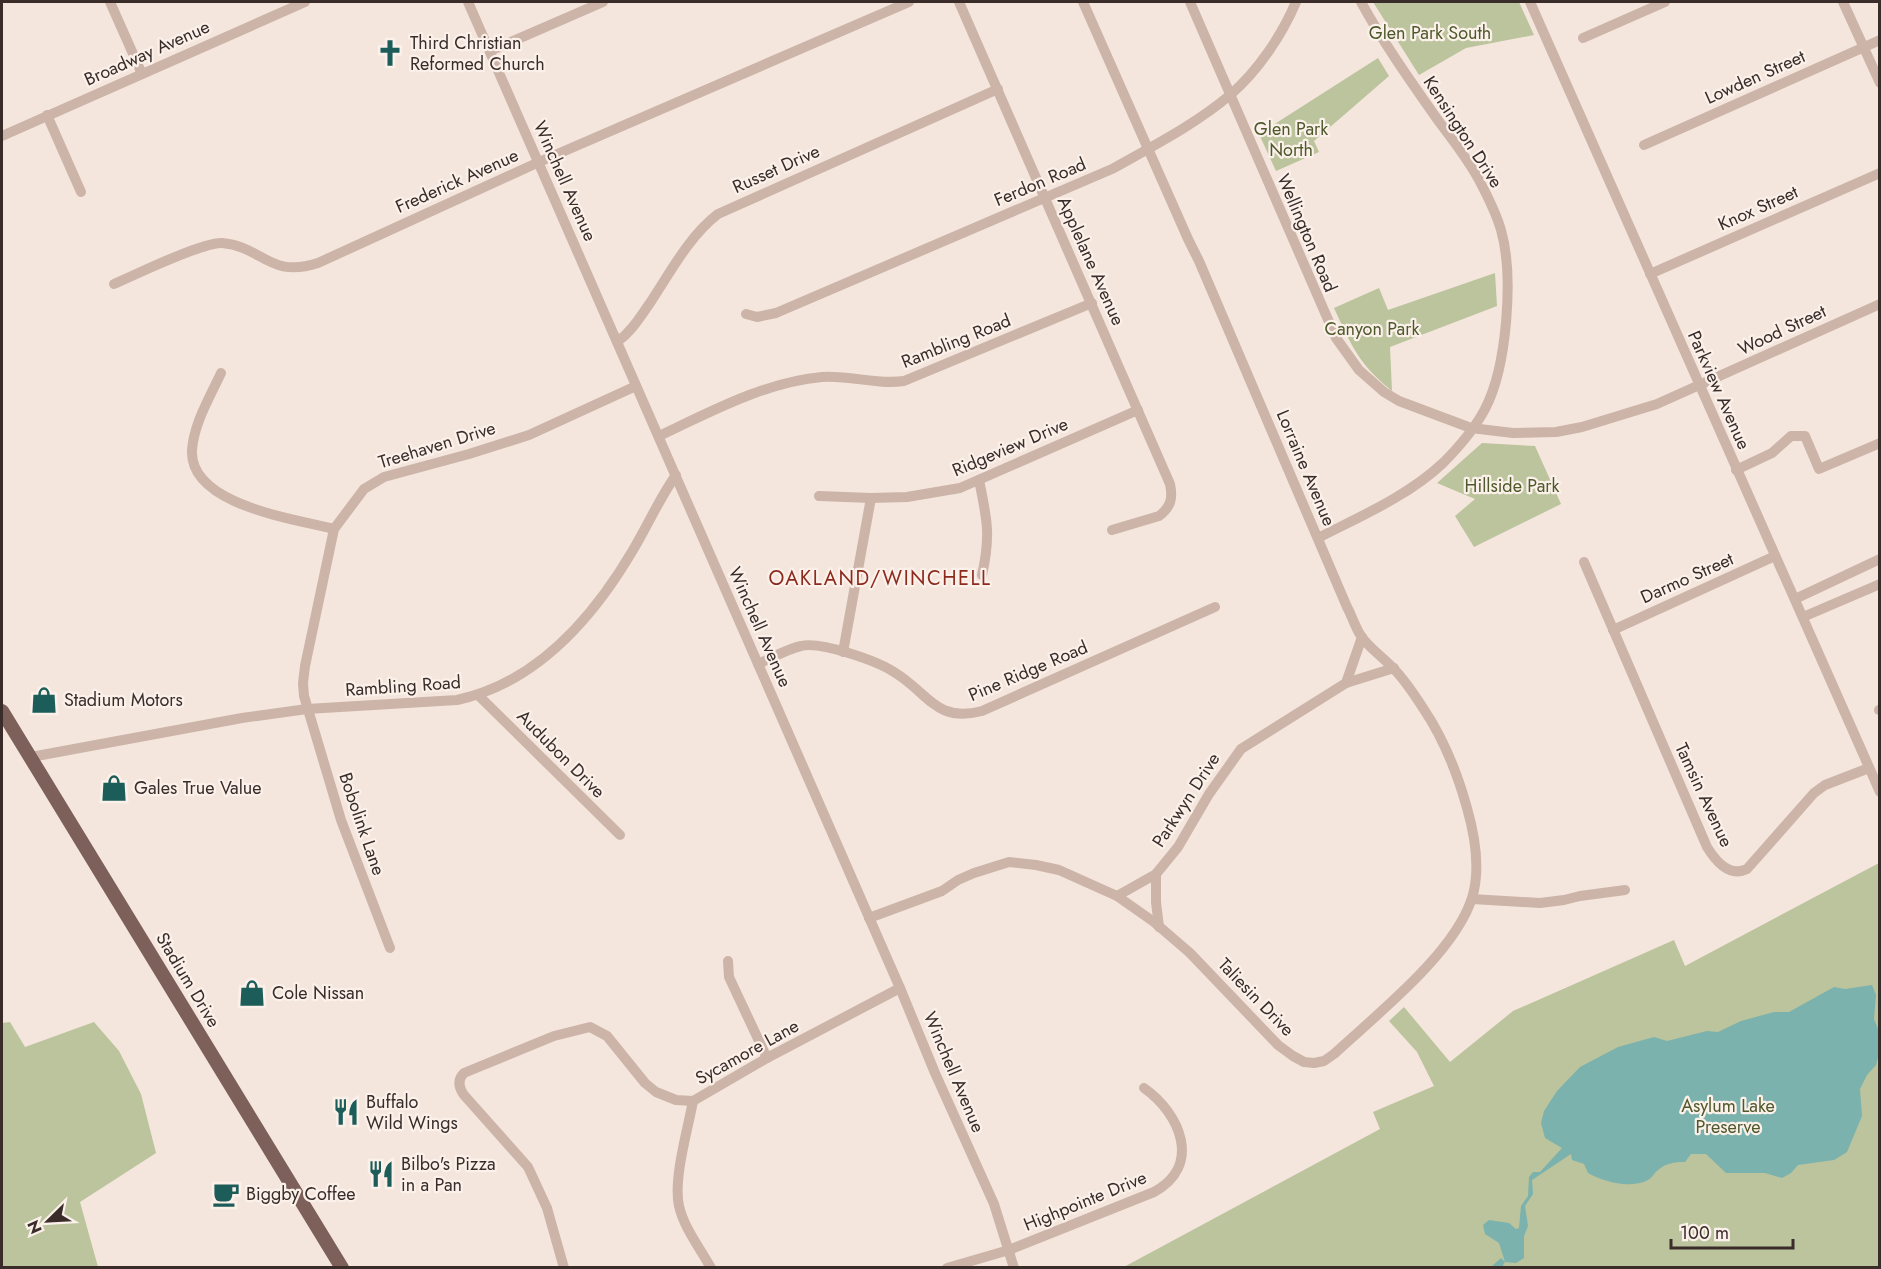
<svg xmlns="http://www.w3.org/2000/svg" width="1881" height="1269" viewBox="0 0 1881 1269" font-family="Jost,sans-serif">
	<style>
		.green { fill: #bbc49c }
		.water { fill: #7bb2ad }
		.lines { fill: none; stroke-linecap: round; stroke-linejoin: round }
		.minor { stroke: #cdb4a8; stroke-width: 10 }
		.major { stroke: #7c6059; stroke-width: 14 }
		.labels { text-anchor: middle; stroke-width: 4.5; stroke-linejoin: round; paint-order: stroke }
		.park-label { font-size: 18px; fill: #4e592b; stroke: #fbf1ea }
		.poi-label { font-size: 18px; fill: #392c29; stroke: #fbf1ea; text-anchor: start }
		.street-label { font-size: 18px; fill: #392c29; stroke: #fbf1ea }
		.neighbourhood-label { font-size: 20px; letter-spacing: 1.5px; fill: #8c2a1e; stroke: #fbf1ea }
	</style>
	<rect width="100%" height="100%" fill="#f4e6dd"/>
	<g class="green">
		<path d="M 1373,2 L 1519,2 L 1534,35 L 1466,48 L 1419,75 Z"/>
		<path d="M 1378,58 L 1389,76 L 1314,141 L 1319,152 L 1276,171 L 1259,134 Z"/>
		<path d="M 1495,273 L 1497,306 L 1390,347 L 1392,391 C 1359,364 1352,347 1334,308 L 1379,288 L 1388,310 Z"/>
		<path d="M 1482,443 L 1535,446 L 1561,504 L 1474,547 L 1455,516 L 1475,499 L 1437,483 Z"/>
		<path d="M 1879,863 L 1879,1267 L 1122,1268 L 1380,1129 L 1373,1112 L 1434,1086 L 1417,1052 L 1389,1021 L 1404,1007 L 1450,1062 L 1513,1011 L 1674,940 L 1685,966 Z"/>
		<path d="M 10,1022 L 25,1047 L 94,1022 L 119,1051 L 141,1094 L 156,1153 L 80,1202 L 98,1267 L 2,1267 L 2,1023 Z"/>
	</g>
	<path class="water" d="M 1872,985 L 1876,995 L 1874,1019 L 1878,1029 L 1879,1053 L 1876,1065 L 1867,1075 L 1860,1089 L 1862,1116 L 1847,1152 L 1834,1160 L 1798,1165 L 1791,1173 L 1782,1178 L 1765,1173 L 1726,1173 L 1706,1154 L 1691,1154 L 1685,1162 C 1674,1162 1666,1163 1658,1170 C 1654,1173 1652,1178 1648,1180 C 1630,1189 1604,1182 1588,1173 L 1584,1164 L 1572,1160 L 1571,1154 L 1532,1180 L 1533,1194 L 1525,1206 L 1528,1226 L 1524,1236 L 1524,1258 L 1516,1263 L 1505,1262 L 1502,1267 L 1491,1267 L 1501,1258 L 1505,1262 L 1499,1243 L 1485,1234 L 1483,1225 L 1489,1220 L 1509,1223 L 1516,1229 L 1519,1228 L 1521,1206 L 1528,1196 L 1529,1177 L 1533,1172 L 1540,1172 L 1562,1148 L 1545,1138 L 1541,1123 L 1544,1111 L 1557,1091 L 1580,1067 L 1618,1047 L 1654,1037 L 1667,1041 L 1707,1031 L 1718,1032 L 1741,1021 L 1774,1012 L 1789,1012 L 1834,987 L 1845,989 Z"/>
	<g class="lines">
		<g class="minor">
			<path d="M 110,2 L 142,74"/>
			<path d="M 468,2 L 900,988 L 935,1073 L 994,1204 L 1014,1268"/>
			<path d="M 959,2 L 1170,484 C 1173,498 1171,507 1159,516 L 1112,530"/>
			<path d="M 1190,2 L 1336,338 L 1359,370 L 1384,392 L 1399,401 L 1471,428 L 1513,433 L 1556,432 L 1582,427 L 1657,404 L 1880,304"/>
			<path d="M 1530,2 L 1880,792"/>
			<path d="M 1843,2 L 1880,83"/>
			<path d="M 1583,38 L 1665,2"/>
			<path d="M 490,51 L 603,2"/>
			<path d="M 47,115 L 81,192"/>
			<path d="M 2,136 L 305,2"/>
			<path d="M 1644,145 L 1880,40"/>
			<path d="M 1650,274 L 1880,173"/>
			<path d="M 114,284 C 135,275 202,242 222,243 C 262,246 269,279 318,263 L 539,162 L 909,2"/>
			<path d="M 746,314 L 757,317 L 776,313 L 1112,169 C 1151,147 1196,124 1230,95 C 1258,71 1282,35 1296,2"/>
			<path d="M 617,342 C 632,331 640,317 650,303 C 670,273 689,236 718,214 L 998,89"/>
			<path d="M 221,373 C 210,397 194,423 192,450 C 189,505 295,519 334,529"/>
			<path d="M 659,436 C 710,412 765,382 822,377 C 850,375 877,385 904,381 L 1092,303"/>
			<path d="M 1736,470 L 1772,453 L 1791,436 L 1805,436 L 1819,469 L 1880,443"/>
			<path d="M 979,480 C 987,519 991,535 982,575"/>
			<path d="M 819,496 L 871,498 L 907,497 L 960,488 L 1138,410"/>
			<path d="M 1318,538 C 1361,516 1408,496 1443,463 C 1458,448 1475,428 1485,409 C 1507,367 1514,276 1501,230 C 1496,213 1487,195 1479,180 C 1467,157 1450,137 1435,116 C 1409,79 1383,42 1361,2"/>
			<path d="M 1584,562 L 1707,847 C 1715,860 1729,878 1747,869 L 1814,793 L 1825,785 L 1869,768"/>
			<path d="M 1795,599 L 1880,559"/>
			<path d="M 1803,617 L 1880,584"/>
			<path d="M 1613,630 L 1775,556"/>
			<path d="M 843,652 L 871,498"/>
			<path d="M 758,664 C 772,658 787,649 801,646 C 821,641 877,661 894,672 C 929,693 935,723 982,711 L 1215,607"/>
			<path d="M 1346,683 L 1394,668"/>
			<path d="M 479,696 L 620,835"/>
			<path d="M 1879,710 L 1880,710"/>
			<path d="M 31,757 L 242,718 L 307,709 L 457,700 C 537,683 593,618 633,550 C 648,525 659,499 676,475"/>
			<path d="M 1156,874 L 1156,902 L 1159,927"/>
			<path d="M 1117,896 L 1156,874 L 1178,847 L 1209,794 L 1241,749 L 1346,683 L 1362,637"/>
			<path d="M 1472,899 L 1540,903 L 1564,900 L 1580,896 L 1625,890"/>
			<path d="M 869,918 L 942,891 L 958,880 L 974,873 L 1009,862 L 1036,865 L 1059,870 L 1117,896 L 1154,922 L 1190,953 L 1278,1045 L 1293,1056 L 1304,1062 L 1314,1063 L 1324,1061 L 1334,1054 C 1377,1014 1454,954 1472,898 C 1481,869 1475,836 1467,808 C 1457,772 1444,739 1423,708 C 1414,694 1405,680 1393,668 C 1383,657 1369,648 1361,636 C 1355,627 1352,616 1347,607 L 1199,261 L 1188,239 L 1083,2"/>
			<path d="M 390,948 L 341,820 L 304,696 L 303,683 L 305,666 L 334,529 L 364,489 L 384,477 L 469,454 L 529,435 L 636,386"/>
			<path d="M 728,961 L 729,977 L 767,1058"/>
			<path d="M 693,1101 C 688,1129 673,1179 679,1206 C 684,1228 700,1248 711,1268"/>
			<path d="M 564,1268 L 547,1208 L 528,1167 L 464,1095 C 459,1088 457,1080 464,1073 L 554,1036 L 590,1027 L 607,1036 L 645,1083 L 656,1092 L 676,1100 L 693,1101 L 767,1058 L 900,988"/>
			<path d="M 947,1268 L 1009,1250 L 1154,1192 C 1202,1166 1181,1114 1144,1088"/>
		</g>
		<path class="major" d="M 2,711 L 342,1268"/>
	</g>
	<defs>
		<symbol id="church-bare" viewBox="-9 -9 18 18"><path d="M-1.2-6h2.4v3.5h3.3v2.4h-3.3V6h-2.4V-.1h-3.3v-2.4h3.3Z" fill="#1c5d59" stroke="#fbf1ea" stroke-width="2.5" paint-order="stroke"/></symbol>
		<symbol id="shop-bare" viewBox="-9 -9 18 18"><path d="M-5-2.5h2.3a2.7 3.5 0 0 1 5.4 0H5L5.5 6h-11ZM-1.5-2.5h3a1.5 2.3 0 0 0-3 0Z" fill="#1c5d59" stroke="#fbf1ea" stroke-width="2.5" paint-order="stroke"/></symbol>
		<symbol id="restaurant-bare" viewBox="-9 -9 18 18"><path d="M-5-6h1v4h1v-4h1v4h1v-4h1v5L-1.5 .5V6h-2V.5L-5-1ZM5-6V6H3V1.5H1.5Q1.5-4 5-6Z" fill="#1c5d59" stroke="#fbf1ea" stroke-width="2.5" paint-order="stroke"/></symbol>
		<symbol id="cafe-bare" viewBox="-9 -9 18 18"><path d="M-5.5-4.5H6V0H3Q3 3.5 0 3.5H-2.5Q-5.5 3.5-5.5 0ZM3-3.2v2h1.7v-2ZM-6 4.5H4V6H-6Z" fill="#1c5d59" stroke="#fbf1ea" stroke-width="2.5" paint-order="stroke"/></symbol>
	</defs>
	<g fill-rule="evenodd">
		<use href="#church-bare" x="371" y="34" width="38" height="38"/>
		<use href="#shop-bare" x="25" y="681" width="38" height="38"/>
		<use href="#shop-bare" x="95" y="769" width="38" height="38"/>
		<use href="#shop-bare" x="233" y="974" width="38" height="38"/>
		<use href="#restaurant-bare" x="327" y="1093" width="38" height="38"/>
		<use href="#restaurant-bare" x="362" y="1155" width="38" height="38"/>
		<use href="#cafe-bare" x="207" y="1175" width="38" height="38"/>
	</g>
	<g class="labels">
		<g class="park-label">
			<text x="1430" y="39">Glen Park South</text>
			<text x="1291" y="135">Glen Park<tspan x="1291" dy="21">North</tspan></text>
			<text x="1372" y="335">Canyon Park</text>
			<text x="1512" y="492">Hillside Park</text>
			<text x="1728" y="1112">Asylum Lake<tspan x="1728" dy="21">Preserve</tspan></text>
		</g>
		<g class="poi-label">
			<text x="410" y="49">Third Christian<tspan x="410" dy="21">Reformed Church</tspan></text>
			<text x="64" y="706">Stadium Motors</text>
			<text x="134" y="794">Gales True Value</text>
			<text x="272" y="999">Cole Nissan</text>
			<text x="366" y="1108">Buffalo<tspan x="366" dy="21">Wild Wings</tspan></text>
			<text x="401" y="1170">Bilbo's Pizza<tspan x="401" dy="21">in a Pan</tspan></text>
			<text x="246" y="1200">Biggby Coffee</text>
		</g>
		<g class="street-label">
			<text transform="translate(147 53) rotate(-24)" y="6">Broadway Avenue</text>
			<text transform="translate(1755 77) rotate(-24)" y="6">Lowden Street</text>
			<text transform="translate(1463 132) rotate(57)" y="6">Kensington Drive</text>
			<text transform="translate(776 169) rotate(-24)" y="6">Russet Drive</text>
			<text transform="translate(457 181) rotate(-24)" y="6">Frederick Avenue</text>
			<text transform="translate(565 181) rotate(66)" y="6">Winchell Avenue</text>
			<text transform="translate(1040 182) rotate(-23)" y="6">Ferdon Road</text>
			<text transform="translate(1758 208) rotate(-24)" y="6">Knox Street</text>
			<text transform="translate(1307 233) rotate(67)" y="6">Wellington Road</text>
			<text transform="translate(1091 261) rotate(66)" y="6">Applelane Avenue</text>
			<text transform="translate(1782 330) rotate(-25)" y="6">Wood Street</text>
			<text transform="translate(956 341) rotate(-22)" y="6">Rambling Road</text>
			<text transform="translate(1719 390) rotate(66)" y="6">Parkview Avenue</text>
			<text transform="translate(437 445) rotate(-17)" y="6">Treehaven Drive</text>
			<text transform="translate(1010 447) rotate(-23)" y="6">Ridgeview Drive</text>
			<text transform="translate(1306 468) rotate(67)" y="6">Lorraine Avenue</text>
			<text transform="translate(1687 578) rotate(-24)" y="6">Darmo Street</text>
			<text transform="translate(760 627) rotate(66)" y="6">Winchell Avenue</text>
			<text transform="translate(1028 671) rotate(-23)" y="6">Pine Ridge Road</text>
			<text transform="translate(403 686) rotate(-4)" y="6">Rambling Road</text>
			<text transform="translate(561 754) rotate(45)" y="6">Audubon Drive</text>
			<text transform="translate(1704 795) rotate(65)" y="6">Tamsin Avenue</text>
			<text transform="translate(1186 800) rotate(-57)" y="6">Parkwyn Drive</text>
			<text transform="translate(362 824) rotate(71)" y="6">Bobolink Lane</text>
			<text transform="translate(188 980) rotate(59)" y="6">Stadium Drive</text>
			<text transform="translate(1256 997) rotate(46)" y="6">Taliesin Drive</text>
			<text transform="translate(747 1052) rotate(-29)" y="6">Sycamore Lane</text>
			<text transform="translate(954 1072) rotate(67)" y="6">Winchell Avenue</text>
			<text transform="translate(1085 1201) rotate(-22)" y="6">Highpointe Drive</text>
		</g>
		<g class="neighbourhood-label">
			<text x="880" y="585">OAKLAND/WINCHELL</text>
		</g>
	</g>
	<rect width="1881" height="1269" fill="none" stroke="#392c29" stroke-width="6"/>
	<g transform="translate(48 1221) rotate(246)" stroke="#fbf1ea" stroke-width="4.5" paint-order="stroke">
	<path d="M0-4.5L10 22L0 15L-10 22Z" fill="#392c29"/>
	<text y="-9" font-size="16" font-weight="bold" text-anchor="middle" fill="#392c29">N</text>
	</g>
	<path d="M1671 1239v9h122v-9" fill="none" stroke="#392c29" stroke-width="3"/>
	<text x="1680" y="1239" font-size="18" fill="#392c29" stroke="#fbf1ea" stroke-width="4.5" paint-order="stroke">100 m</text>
</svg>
